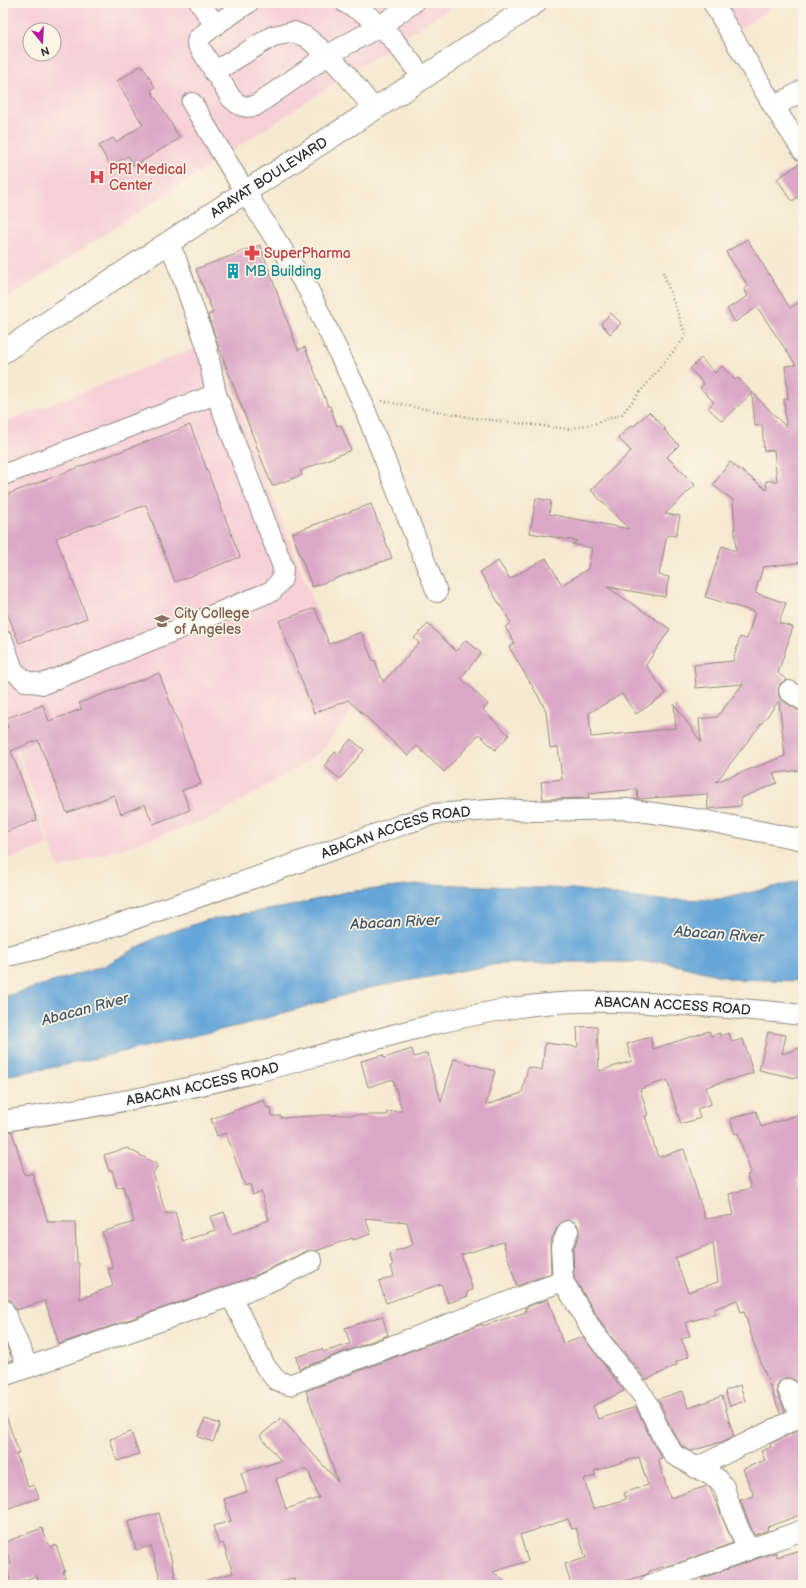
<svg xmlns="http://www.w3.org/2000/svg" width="806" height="1588" viewBox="0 0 806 1588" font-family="'Balsamiq Sans',sans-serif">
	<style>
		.built { fill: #f6cfd7; fill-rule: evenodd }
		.water { fill: #65a5d8; stroke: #486882 }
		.building { fill: #dba7c7; fill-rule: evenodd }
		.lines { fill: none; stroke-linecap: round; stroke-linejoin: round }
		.minor-casing { stroke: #908a7e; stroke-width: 22 }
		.major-casing { stroke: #908a7e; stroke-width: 24 }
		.path { stroke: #908a7e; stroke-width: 2.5; stroke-dasharray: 1 3; stroke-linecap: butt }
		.minor { stroke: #fff; stroke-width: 20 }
		.major { stroke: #fff; stroke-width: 22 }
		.labels { text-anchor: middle; stroke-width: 3.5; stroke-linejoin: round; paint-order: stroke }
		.health-label { font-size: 14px; fill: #be3a42; stroke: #fcf5e5; text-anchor: start }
		.street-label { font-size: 14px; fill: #2b2b2b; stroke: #fcf5e5 }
		.culture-label { font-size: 14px; fill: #0d838f; stroke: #fcf5e5; text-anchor: start }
		.education-label { font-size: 14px; fill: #785e54; stroke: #fcf5e5; text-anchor: start }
		.water-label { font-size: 15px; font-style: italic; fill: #3f5668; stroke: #fcf5e5 }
	</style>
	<rect width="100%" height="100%" fill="#fcf5e5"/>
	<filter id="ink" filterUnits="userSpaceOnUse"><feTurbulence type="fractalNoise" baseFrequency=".025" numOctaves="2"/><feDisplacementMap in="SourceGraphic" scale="8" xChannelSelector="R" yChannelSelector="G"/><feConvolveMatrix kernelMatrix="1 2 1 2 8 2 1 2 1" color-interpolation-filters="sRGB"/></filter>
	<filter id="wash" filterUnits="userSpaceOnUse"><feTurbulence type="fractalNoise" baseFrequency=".012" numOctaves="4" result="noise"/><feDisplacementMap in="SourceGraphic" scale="16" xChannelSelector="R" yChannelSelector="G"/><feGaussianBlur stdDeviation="0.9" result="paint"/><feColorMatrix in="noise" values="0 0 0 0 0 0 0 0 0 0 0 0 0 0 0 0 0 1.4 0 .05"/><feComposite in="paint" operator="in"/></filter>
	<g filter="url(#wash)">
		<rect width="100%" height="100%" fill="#f6e9d1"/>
		<g class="built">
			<path d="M 3,3 L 457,3 L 3,301 ZM 30,30 L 54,30 L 54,54 L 30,54 Z"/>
			<path d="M 721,3 L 778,3 L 738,30 Z"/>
			<path d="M 212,340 L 354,708 L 320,753 L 215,817 L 59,869 L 3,705 L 3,423 L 206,344 Z"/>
			<path d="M 3,715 L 49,845 L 3,861 Z"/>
		</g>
		<path class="water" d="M 803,880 L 803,981 L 733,979 L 664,962 L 569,962 L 498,964 L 369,988 L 246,1024 L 56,1067 L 3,1076 L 3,996 L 10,995 L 104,966 L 157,937 L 207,920 L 291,906 L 345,892 L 428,884 L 573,889 L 652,900 L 723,899 Z"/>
		<g id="blocks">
			<g class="building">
				<path d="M 142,65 L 155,87 L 151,90 L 180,138 L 134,166 L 128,156 L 110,166 L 99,146 L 113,138 L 116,142 L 143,125 L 117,81 Z"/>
				<path d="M 802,162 L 803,194 L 792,201 L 777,179 Z"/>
				<path d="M 747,239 L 790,308 L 803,300 L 803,562 L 763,567 L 755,593 L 786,603 L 779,623 L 793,627 L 778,673 L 787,680 L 780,684 L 778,691 L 779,697 L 783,701 L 797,710 L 803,711 L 803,718 L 801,720 L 803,741 L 803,770 L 773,773 L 777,783 L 741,798 L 741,806 L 708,809 L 707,794 L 638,799 L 637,789 L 588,794 L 589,798 L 543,799 L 541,782 L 562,779 L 558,747 L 550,748 L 546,711 L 541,701 L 509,647 L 515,643 L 505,627 L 511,623 L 480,572 L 498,561 L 510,579 L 546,558 L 562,585 L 588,569 L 592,548 L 572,544 L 577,541 L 530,533 L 536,498 L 551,501 L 549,514 L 629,529 L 591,490 L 631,451 L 618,438 L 632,425 L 634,426 L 649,412 L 666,429 L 664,430 L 679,445 L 667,457 L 695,485 L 665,514 L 680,516 L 676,536 L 667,535 L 659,575 L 669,577 L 665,597 L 607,587 L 670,629 L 646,665 L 666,694 L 636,714 L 622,694 L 589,713 L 591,737 L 676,728 L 674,704 L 701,742 L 699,719 L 717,717 L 743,684 L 696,688 L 694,665 L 733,661 L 740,637 L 747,639 L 755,612 L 705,597 L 722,546 L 736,551 L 733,500 L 713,485 L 730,462 L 767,490 L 766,481 L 777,481 L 774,450 L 764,451 L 762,425 L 755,426 L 752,393 L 722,421 L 708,408 L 714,402 L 700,388 L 704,384 L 690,369 L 701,358 L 715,373 L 722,366 L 735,380 L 738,378 L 786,427 L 784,399 L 788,399 L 785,366 L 796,365 L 757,307 L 735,322 L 727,309 L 748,296 L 744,289 L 748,286 L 726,252 ZM 779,701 L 785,756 L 716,782 Z"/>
				<path d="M 260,245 L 298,350 L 305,347 L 328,406 L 330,406 L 337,426 L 341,425 L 351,450 L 300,471 L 302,475 L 272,486 L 219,348 L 208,315 L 213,313 L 196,269 Z"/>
				<path d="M 611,313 L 621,323 L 610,334 L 601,323 Z"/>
				<path d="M 190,425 L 240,557 L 175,582 L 146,505 L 56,538 L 87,618 L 19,643 L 3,602 L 3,496 Z"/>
				<path d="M 371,504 L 392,558 L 312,587 L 292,533 Z"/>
				<path d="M 315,608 L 329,644 L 361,632 L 373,661 L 375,660 L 383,682 L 419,643 L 414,638 L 428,624 L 456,651 L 466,640 L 481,653 L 461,678 L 488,704 L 483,710 L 509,735 L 495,750 L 479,734 L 444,772 L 417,746 L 408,756 L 348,700 L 314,713 L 279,621 Z"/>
				<path d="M 159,673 L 201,784 L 182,790 L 190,810 L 153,824 L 145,804 L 121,814 L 114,795 L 67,813 L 38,740 L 11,751 L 37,820 L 3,833 L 3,729 L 8,728 L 4,719 L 43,705 L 49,721 L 82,709 L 79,703 Z"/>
				<path d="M 351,739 L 364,750 L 340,779 L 324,766 L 335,752 L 338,754 Z"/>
				<path d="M 597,1026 L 599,1071 L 632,1061 L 627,1044 L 650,1037 L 653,1049 L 709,1031 L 711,1036 L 720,1033 L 720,1036 L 729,1033 L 732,1042 L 743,1039 L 753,1073 L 706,1087 L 711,1104 L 697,1109 L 700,1118 L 681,1124 L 667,1080 L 640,1089 L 648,1115 L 645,1116 L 658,1157 L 684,1149 L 705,1219 L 734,1215 L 729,1194 L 751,1188 L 747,1175 L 751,1174 L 738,1133 L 735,1134 L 730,1119 L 756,1111 L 761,1127 L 803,1113 L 803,1176 L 798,1177 L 803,1192 L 803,1394 L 799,1384 L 794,1380 L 789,1378 L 784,1378 L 779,1382 L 777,1387 L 777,1393 L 785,1411 L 780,1413 L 753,1341 L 744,1311 L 741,1312 L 737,1300 L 714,1309 L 715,1314 L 685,1323 L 690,1336 L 681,1339 L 689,1356 L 676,1362 L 677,1365 L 646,1380 L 603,1326 L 574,1278 L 573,1249 L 579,1236 L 579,1229 L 577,1224 L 573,1221 L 567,1220 L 562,1222 L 558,1226 L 550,1242 L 551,1273 L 517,1286 L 503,1242 L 461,1255 L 473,1290 L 467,1292 L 468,1296 L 448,1303 L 441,1284 L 386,1303 L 379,1281 L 394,1276 L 391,1266 L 393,1266 L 389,1253 L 413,1245 L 407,1222 L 365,1218 L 371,1234 L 353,1240 L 352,1238 L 316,1251 L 307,1251 L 252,1277 L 59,1344 L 45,1301 L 16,1310 L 10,1300 L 3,1298 L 3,1132 L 12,1131 L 25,1175 L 32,1173 L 48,1222 L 75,1222 L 77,1263 L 79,1263 L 80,1299 L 113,1286 L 108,1269 L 113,1268 L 102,1232 L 134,1222 L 123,1186 L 117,1188 L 112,1170 L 109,1171 L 104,1155 L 127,1148 L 158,1165 L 153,1173 L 166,1214 L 175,1212 L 183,1241 L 215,1230 L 210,1217 L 224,1212 L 232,1234 L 269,1220 L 261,1192 L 253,1195 L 250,1184 L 245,1186 L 226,1133 L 217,1136 L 211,1119 L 264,1100 L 267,1108 L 271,1107 L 272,1116 L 281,1116 L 281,1118 L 325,1115 L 387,1115 L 387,1112 L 402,1111 L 393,1079 L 368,1087 L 361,1061 L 383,1055 L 384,1058 L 412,1049 L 414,1057 L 427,1053 L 441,1102 L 454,1059 L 495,1071 L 486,1105 L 522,1093 L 528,1067 L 542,1070 L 545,1043 L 578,1047 L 577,1027 ZM 713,1243 L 718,1282 L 688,1292 L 675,1258 Z"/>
				<path d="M 768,1032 L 786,1035 L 782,1054 L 803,1047 L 803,1076 L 795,1078 L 759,1070 Z"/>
				<path d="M 548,1299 L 563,1344 L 583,1337 L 624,1391 L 593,1406 L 598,1419 L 636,1407 L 652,1441 L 662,1458 L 658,1459 L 670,1498 L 707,1486 L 710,1488 L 733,1543 L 678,1563 L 649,1571 L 649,1573 L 645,1575 L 612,1585 L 571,1585 L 565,1564 L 586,1558 L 576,1528 L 572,1529 L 568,1519 L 520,1535 L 528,1561 L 493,1572 L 509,1585 L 296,1585 L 294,1579 L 292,1578 L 271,1585 L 206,1585 L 206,1580 L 233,1573 L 223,1543 L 219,1545 L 213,1526 L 231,1521 L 224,1499 L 247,1492 L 241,1473 L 281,1461 L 260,1436 L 281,1418 L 338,1482 L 306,1391 L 482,1324 L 483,1326 L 526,1312 L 525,1308 ZM 639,1457 L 648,1485 L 624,1493 L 626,1499 L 593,1509 L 584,1479 L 595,1476 L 594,1471 ZM 307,1468 L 319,1498 L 286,1509 L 276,1479 Z"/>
				<path d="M 382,1316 L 388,1335 L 299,1369 L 296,1357 L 322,1349 L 323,1352 L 350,1344 L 345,1328 Z"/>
				<path d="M 3,1338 L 13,1360 L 3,1364 Z"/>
				<path d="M 740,1385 L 745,1401 L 730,1406 L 725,1391 Z"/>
				<path d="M 683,1391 L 688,1408 L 722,1396 L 734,1437 L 725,1441 L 691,1451 L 682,1446 L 672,1430 L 658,1399 Z"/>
				<path d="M 5,1413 L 19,1453 L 16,1454 L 28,1487 L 34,1485 L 39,1498 L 3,1510 L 3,1414 Z"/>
				<path d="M 205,1419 L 220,1424 L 213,1442 L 198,1437 Z"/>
				<path d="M 803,1428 L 803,1514 L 767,1527 L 768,1530 L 754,1535 L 740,1500 L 754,1496 L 743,1469 L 765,1460 L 761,1451 L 771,1447 L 770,1444 Z"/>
				<path d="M 131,1432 L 139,1454 L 117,1461 L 110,1439 Z"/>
				<path d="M 159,1513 L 170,1554 L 177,1585 L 162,1585 L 151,1546 L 136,1550 L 128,1522 Z"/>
				<path d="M 42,1528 L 50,1547 L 56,1545 L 65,1571 L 63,1571 L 67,1585 L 39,1585 L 37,1576 L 11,1584 L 6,1566 L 11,1564 L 3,1543 Z"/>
				<path d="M 803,1549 L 803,1585 L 704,1585 L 702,1578 L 776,1552 L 777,1557 Z"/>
			</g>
		</g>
	</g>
	<g filter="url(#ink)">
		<use href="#blocks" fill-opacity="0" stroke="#908a7e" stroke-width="1"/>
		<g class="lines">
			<defs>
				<g id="minor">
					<path d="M 200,3 L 215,25 L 198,39 L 197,43 L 231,98 C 239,106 244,108 255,106 L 328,55 L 380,26 L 393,39 L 423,78"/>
					<path d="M 346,3 L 367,15 L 380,26 L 413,3"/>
					<path d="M 713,3 L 774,107 L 803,151"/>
					<path d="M 215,25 L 248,3"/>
					<path d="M 214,72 L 273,36 L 294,32 L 306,37 L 328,55 L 346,74 L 374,109"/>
					<path d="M 192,103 L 245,192 L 308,289 L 360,397 L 437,592"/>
					<path d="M 774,107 L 803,90"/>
					<path d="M 3,475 L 216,394"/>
					<path d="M 3,641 L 13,670 L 25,681 L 43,684 L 272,591 L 282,579 L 283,567 L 216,394 L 206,344 L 176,259 L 168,243"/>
					<path d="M 789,691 L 803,700"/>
					<path id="s1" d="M 3,957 L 38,949 L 93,933 L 280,869 L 404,824 L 434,814 L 504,809 L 533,811 L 626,809 L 708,821 L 803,840"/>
					<path id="s2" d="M 3,1121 C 99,1107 194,1089 287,1064 C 362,1044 437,1020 513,1008 C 564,1000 614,1001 664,1004 C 711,1006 757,1010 803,1015"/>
					<path d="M 312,1261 L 256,1288 L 231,1296 L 265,1366 L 276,1380 L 289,1385 L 563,1281 L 593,1332 L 644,1397 L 662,1436 L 674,1455 L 718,1479 L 724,1487 L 733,1515 L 748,1550"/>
					<path d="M 563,1281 L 561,1247 L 568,1231"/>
					<path d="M 3,1309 L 28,1367"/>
					<path d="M 3,1376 L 231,1296"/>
					<path d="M 788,1389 L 800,1416"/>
					<path d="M 696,1468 L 803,1415"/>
					<path d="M 650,1585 L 803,1530"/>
				</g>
				<g id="major">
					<path id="s3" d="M 3,352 L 245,192 L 423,78 L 535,3"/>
				</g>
			</defs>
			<use href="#minor" class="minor-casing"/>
			<use href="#major" class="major-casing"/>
			<path class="path" d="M 382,401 L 474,418 L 569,429 L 596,423 L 622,414 L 686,336 L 663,272"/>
			<use href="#minor" class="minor"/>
			<use href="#major" class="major"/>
		</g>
	</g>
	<defs>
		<symbol id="hospital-bare" viewBox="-9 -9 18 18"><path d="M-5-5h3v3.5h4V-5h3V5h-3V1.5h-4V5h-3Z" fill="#e0444e" stroke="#fcf5e5" stroke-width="2.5" paint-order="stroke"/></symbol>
		<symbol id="pharmacy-bare" viewBox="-9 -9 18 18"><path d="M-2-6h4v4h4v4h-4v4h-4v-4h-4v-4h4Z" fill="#e0444e" stroke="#fcf5e5" stroke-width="2.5" paint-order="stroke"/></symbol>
		<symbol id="building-bare" viewBox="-9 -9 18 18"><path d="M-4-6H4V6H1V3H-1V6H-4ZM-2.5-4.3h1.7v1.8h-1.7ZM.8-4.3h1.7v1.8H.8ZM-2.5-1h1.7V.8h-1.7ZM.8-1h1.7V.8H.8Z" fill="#0f9aa8" stroke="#fcf5e5" stroke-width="2.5" paint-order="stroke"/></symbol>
		<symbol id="university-bare" viewBox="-9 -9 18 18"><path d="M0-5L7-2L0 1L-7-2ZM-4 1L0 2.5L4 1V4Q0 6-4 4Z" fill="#8d6e63" stroke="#fcf5e5" stroke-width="2.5" paint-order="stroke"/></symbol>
	</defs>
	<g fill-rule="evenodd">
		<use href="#hospital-bare" x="86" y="166" width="22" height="22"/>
		<use href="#pharmacy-bare" x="241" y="242" width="22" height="22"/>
		<use href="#building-bare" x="222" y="260" width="22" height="22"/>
		<use href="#university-bare" x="151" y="610" width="22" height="22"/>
	</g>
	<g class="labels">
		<g class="health-label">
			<text x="109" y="174">PRI Medical<tspan x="109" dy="16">Center</tspan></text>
			<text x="264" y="258">SuperPharma</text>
		</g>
		<g class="street-label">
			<text dy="5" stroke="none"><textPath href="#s3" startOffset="318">ARAYAT BOULEVARD</textPath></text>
			<text dy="5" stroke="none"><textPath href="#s1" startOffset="413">ABACAN ACCESS ROAD</textPath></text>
			<text dy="5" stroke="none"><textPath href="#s2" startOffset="683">ABACAN ACCESS ROAD</textPath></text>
			<text dy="5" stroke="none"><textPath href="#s2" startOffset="203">ABACAN ACCESS ROAD</textPath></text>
		</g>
		<g class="culture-label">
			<text x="245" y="276">MB Building</text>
		</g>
		<g class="education-label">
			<text x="174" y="618">City College<tspan x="174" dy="16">of Angeles</tspan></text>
		</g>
		<g class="water-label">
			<text transform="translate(395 922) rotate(-3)" y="5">Abacan River</text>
			<text transform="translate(719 934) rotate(4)" y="5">Abacan River</text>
			<text transform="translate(85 1009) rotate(-15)" y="5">Abacan River</text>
		</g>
	</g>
	<rect width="806" height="1588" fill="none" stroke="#fcf5e5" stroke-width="16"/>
	<g transform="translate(42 42) rotate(162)"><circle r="19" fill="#fcf5e5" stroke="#a8a49b"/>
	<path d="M0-3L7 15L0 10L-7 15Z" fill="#b5179e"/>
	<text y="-6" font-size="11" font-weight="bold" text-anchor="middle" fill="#2b2b2b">N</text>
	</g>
</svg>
